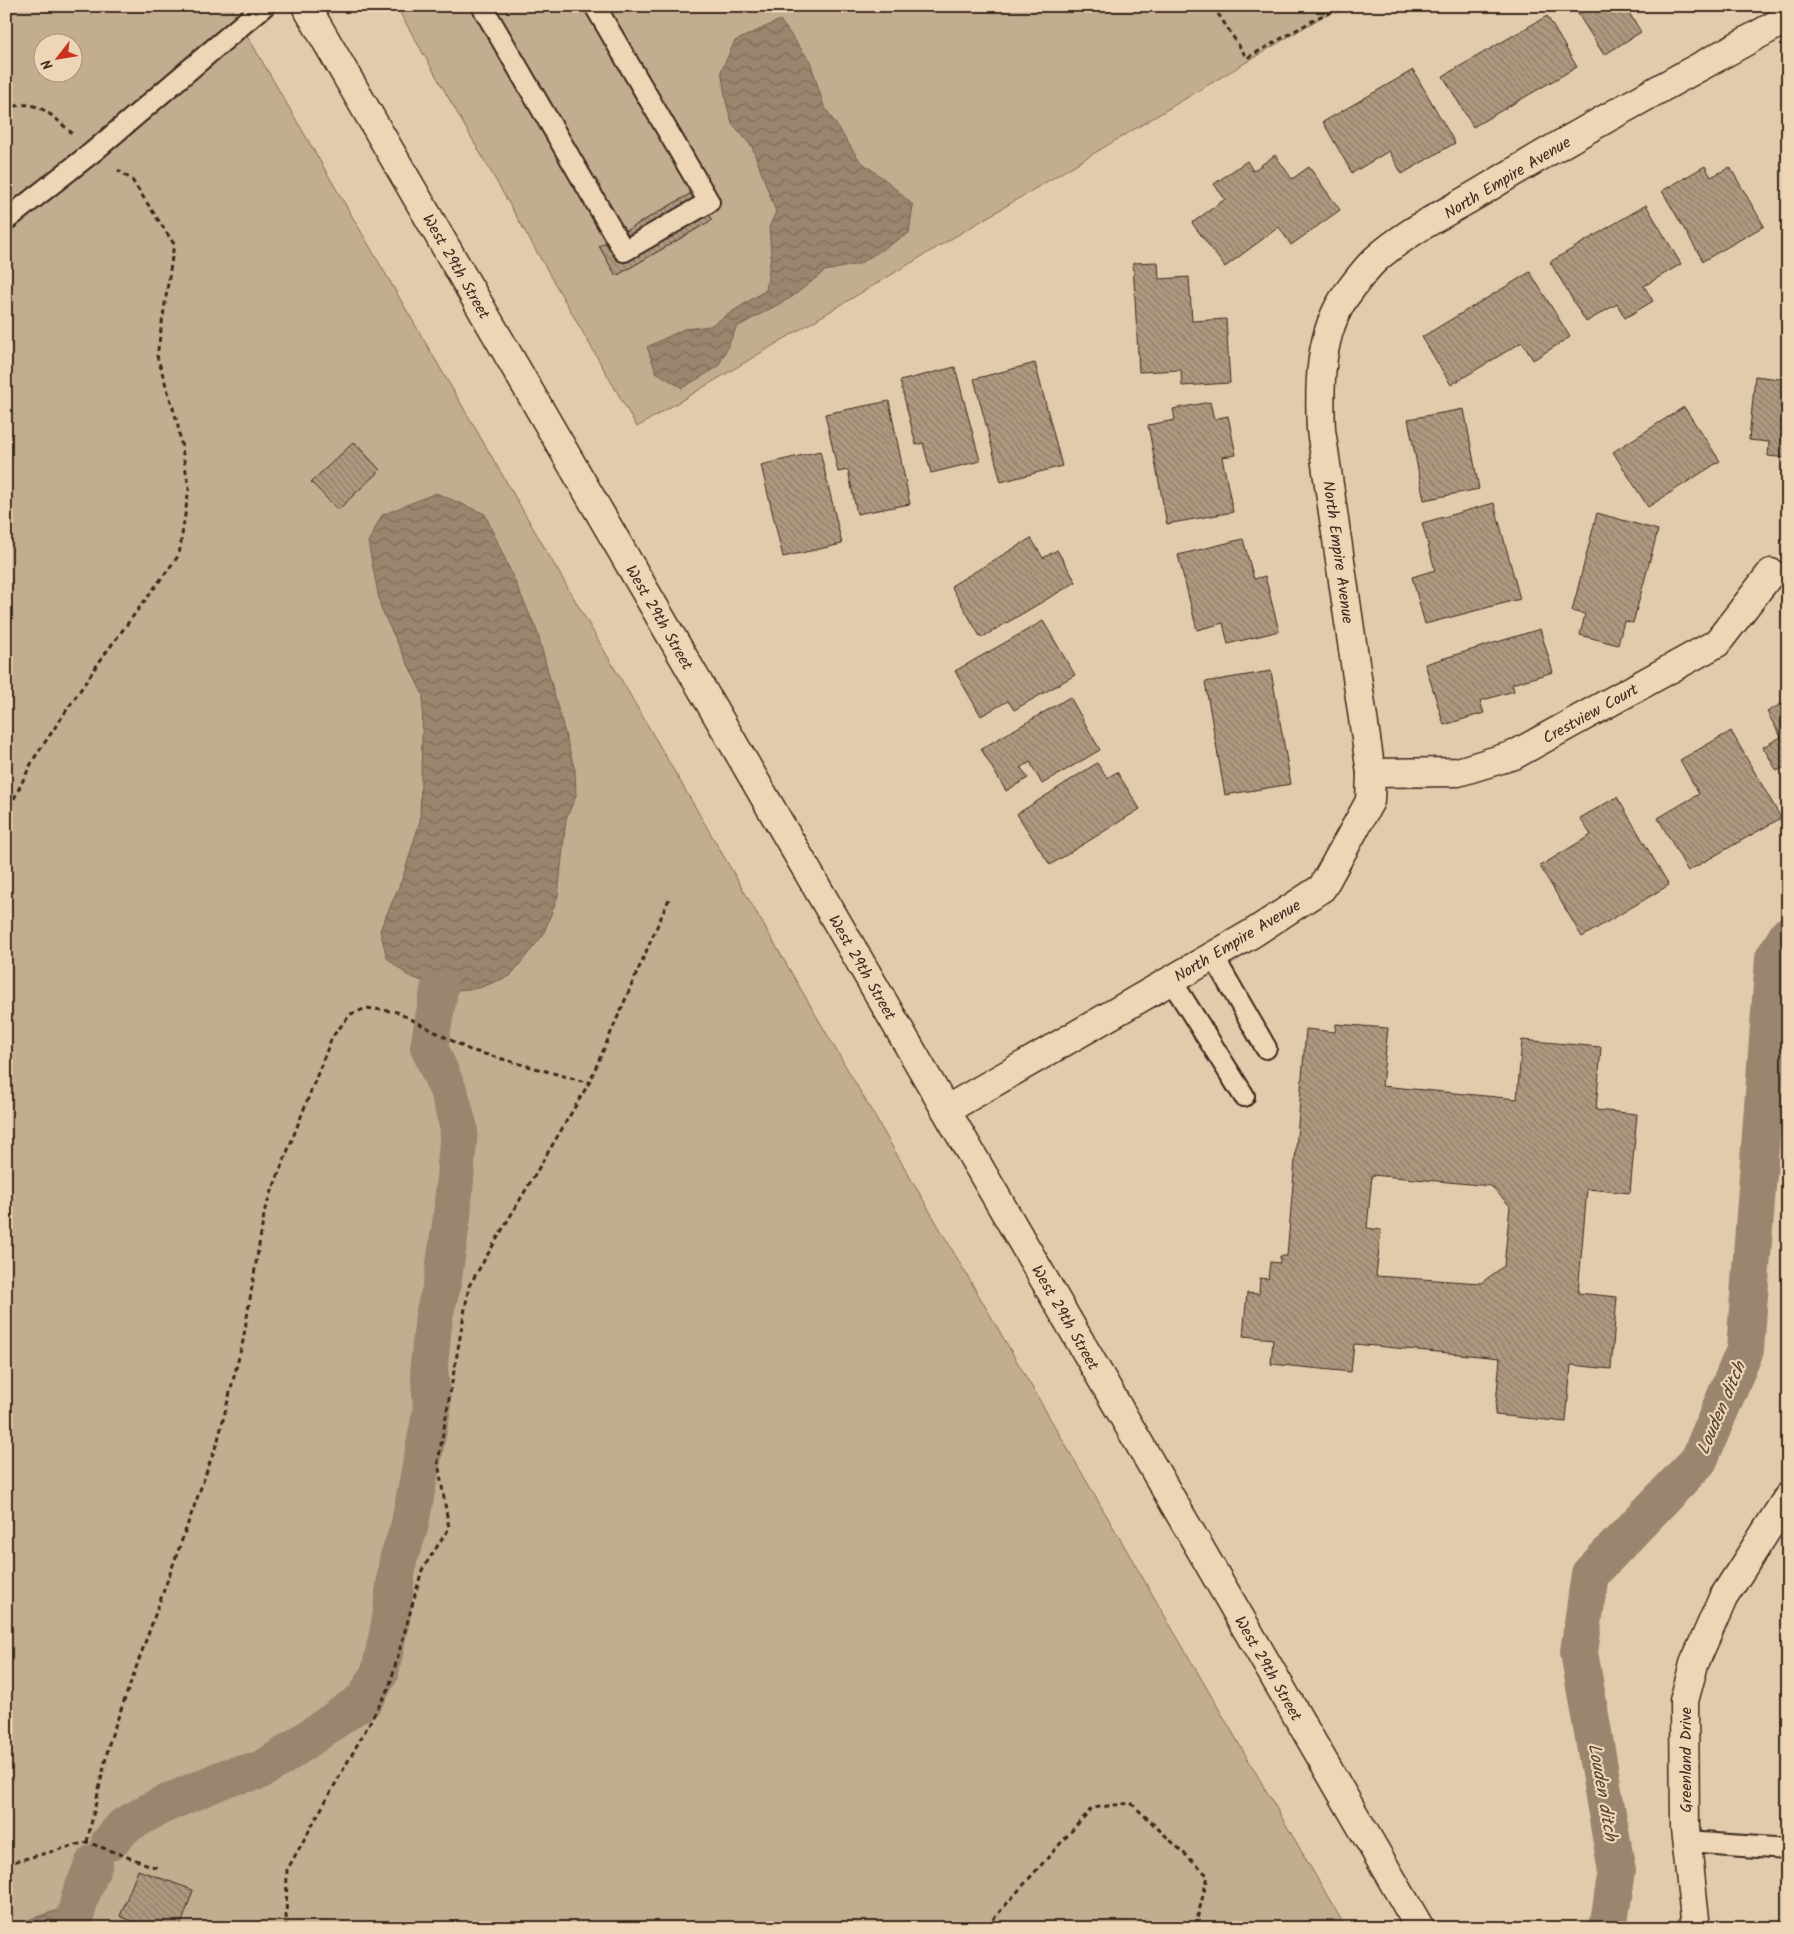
<svg xmlns="http://www.w3.org/2000/svg" width="1794" height="1934" viewBox="0 0 1794 1934" font-family="Kalam,sans-serif">
	<style>
		.green { fill: #c3ad91; stroke: #7f6c58; fill-rule: evenodd }
		.water { fill: url(#water-waves); stroke: #74614e }
		.lines { fill: none; stroke-linecap: round; stroke-linejoin: round }
		.canal { stroke: #9a856e; stroke-width: 38 }
		.building { fill: url(#building-back-hatch); stroke: #3b2a1e; fill-rule: evenodd }
		.lane-casing { stroke: #3b2a1e; stroke-width: 24 }
		.street-casing { stroke: #3b2a1e; stroke-width: 31 }
		.secondary-casing { stroke: #3b2a1e; stroke-width: 31 }
		.path { stroke: #3b2a1e; stroke-width: 3; stroke-dasharray: 5 4; stroke-linecap: butt }
		.lane { stroke: #edd5b5; stroke-width: 20 }
		.street { stroke: #edd5b5; stroke-width: 28 }
		.secondary { stroke: #edd5b5; stroke-width: 28 }
		.labels { text-anchor: middle; stroke-width: 4.5; stroke-linejoin: round; paint-order: stroke }
		.street-label { font-size: 16px; fill: #3b2a1e; stroke: #edd5b5 }
		.water-label { font-size: 18px; font-style: italic; fill: #534132; stroke: #edd5b5 }
	</style>
	<defs>
		<pattern id="water-waves" width="16" height="10" patternUnits="userSpaceOnUse" patternTransform="scale(1.25)"><rect width="16" height="10" fill="#9a856e"/><path d="M0 5q4-4 8 0t8 0" fill="none" stroke="#7f6d5a"/></pattern>
		<pattern id="building-back-hatch" width="6" height="6" patternUnits="userSpaceOnUse" patternTransform="scale(1.25)"><rect width="6" height="6" fill="#ae9980"/><path d="M-1 5l2 2M0 0l6 6M5-1l2 2" fill="none" stroke="#8f7d68"/></pattern>
	</defs>
	<rect width="100%" height="100%" fill="#e2cbac"/>
	<filter id="ink" filterUnits="userSpaceOnUse"><feTurbulence type="fractalNoise" baseFrequency=".02" numOctaves="2"/><feDisplacementMap in="SourceGraphic" scale="10" xChannelSelector="R" yChannelSelector="G"/><feConvolveMatrix kernelMatrix="1 2 1 2 8 2 1 2 1" color-interpolation-filters="sRGB"/></filter>
	<g filter="url(#ink)">
		<g class="green">
			<path d="M 6,6 L 230,6 L 1346,1928 L 6,1928 ZM 42,42 L 72,42 L 72,72 L 42,72 Z"/>
			<path d="M 396,6 L 1340,6 L 637,427 Z"/>
		</g>
		<g class="water">
			<path d="M 780,20 L 810,61 L 824,106 L 860,161 L 888,182 L 913,205 L 909,233 L 859,264 L 825,271 L 792,297 L 737,327 L 718,367 L 682,388 L 656,372 L 647,347 L 684,329 L 710,326 L 766,290 L 771,255 L 769,227 L 776,212 L 752,147 L 732,123 L 726,102 L 721,71 L 735,41 Z"/>
			<path d="M 436,493 L 485,514 L 537,631 L 575,770 L 576,796 L 566,819 L 558,896 L 543,935 L 510,976 L 479,988 L 447,991 L 407,975 L 387,958 L 380,930 L 403,877 L 420,821 L 423,695 L 381,609 L 368,542 L 382,515 Z"/>
			<path d="M 58,1910 L 93,1928 L 6,1928 L 6,1927 Z"/>
		</g>
		<g class="lines">
			<g class="canal">
				<path d="M 110,1842 L 124,1826 L 158,1807 L 228,1777 L 259,1771 L 282,1757 L 365,1699 L 380,1672 L 391,1619 L 398,1560 L 409,1528 L 432,1409 L 429,1365 L 434,1315 L 442,1285 L 452,1216 L 459,1129 L 450,1095 L 429,1047 L 439,990"/>
				<path d="M 74,1921 L 80,1897 L 94,1863"/>
				<path d="M 1608,1928 L 1617,1871 L 1579,1652 L 1590,1574 L 1699,1460 L 1745,1350 L 1774,958 L 1788,935"/>
			</g>
		</g>
		<g class="building">
			<path d="M 1573,6 L 1636,6 L 1628,11 L 1641,32 L 1604,55 Z"/>
			<path d="M 1547,16 L 1577,67 L 1473,127 L 1443,76 Z"/>
			<path d="M 1413,70 L 1455,143 L 1402,174 L 1389,151 L 1352,173 L 1323,122 Z"/>
			<path d="M 1275,155 L 1292,179 L 1309,167 L 1340,210 L 1291,245 L 1279,227 L 1225,267 L 1192,223 L 1225,199 L 1214,184 L 1247,161 L 1253,171 Z"/>
			<path d="M 1705,166 L 1711,177 L 1730,167 L 1764,226 L 1703,261 L 1662,191 Z"/>
			<path d="M 695,191 L 712,220 L 616,276 L 599,246 Z"/>
			<path d="M 1646,205 L 1681,264 L 1644,286 L 1653,301 L 1625,318 L 1617,304 L 1586,322 L 1550,262 Z"/>
			<path d="M 1158,262 L 1159,279 L 1189,277 L 1192,321 L 1226,319 L 1230,383 L 1182,386 L 1181,370 L 1139,372 L 1133,263 Z"/>
			<path d="M 1530,272 L 1570,337 L 1533,360 L 1522,342 L 1451,385 L 1422,337 Z"/>
			<path d="M 1035,363 L 1062,466 L 1001,482 L 974,379 Z"/>
			<path d="M 955,367 L 980,461 L 931,473 L 923,443 L 916,445 L 900,381 Z"/>
			<path d="M 1755,376 L 1788,380 L 1788,458 L 1768,456 L 1769,442 L 1749,440 Z"/>
			<path d="M 889,401 L 910,504 L 857,514 L 848,470 L 838,472 L 825,414 Z"/>
			<path d="M 1210,402 L 1214,419 L 1228,416 L 1236,455 L 1222,457 L 1233,512 L 1167,524 L 1148,425 L 1175,420 L 1173,409 Z"/>
			<path d="M 1684,407 L 1720,461 L 1648,507 L 1613,452 Z"/>
			<path d="M 1464,409 L 1479,489 L 1424,500 L 1408,419 Z"/>
			<path d="M 354,442 L 380,470 L 338,510 L 311,482 Z"/>
			<path d="M 820,451 L 842,544 L 783,557 L 761,465 Z"/>
			<path d="M 1494,503 L 1520,599 L 1425,624 L 1412,577 L 1435,570 L 1422,523 Z"/>
			<path d="M 1597,513 L 1658,530 L 1633,623 L 1624,621 L 1618,645 L 1580,635 L 1585,614 L 1572,611 Z"/>
			<path d="M 1031,538 L 1043,558 L 1057,550 L 1076,582 L 981,638 L 951,586 Z"/>
			<path d="M 1243,539 L 1254,579 L 1265,576 L 1279,631 L 1228,644 L 1223,623 L 1197,630 L 1178,555 Z"/>
			<path d="M 1043,621 L 1075,675 L 1014,710 L 1008,701 L 981,716 L 955,671 Z"/>
			<path d="M 1540,629 L 1553,672 L 1512,684 L 1514,691 L 1480,701 L 1484,713 L 1444,725 L 1425,664 Z"/>
			<path d="M 1271,671 L 1291,784 L 1225,795 L 1205,682 Z"/>
			<path d="M 1070,697 L 1100,750 L 1042,784 L 1030,762 L 1021,768 L 1028,778 L 1006,791 L 981,749 Z"/>
			<path d="M 1788,700 L 1788,765 L 1777,771 L 1763,747 L 1781,737 L 1767,712 Z"/>
			<path d="M 1731,731 L 1781,818 L 1688,871 L 1658,818 L 1699,794 L 1680,760 Z"/>
			<path d="M 1097,763 L 1107,778 L 1117,772 L 1140,809 L 1050,865 L 1017,814 Z"/>
			<path d="M 1617,797 L 1669,885 L 1582,937 L 1540,866 L 1591,835 L 1580,818 Z"/>
			<path d="M 1336,1024 L 1388,1028 L 1382,1086 L 1517,1099 L 1522,1040 L 1601,1047 L 1596,1110 L 1637,1114 L 1630,1193 L 1587,1189 L 1578,1293 L 1617,1297 L 1611,1369 L 1571,1365 L 1566,1422 L 1495,1415 L 1500,1358 L 1354,1344 L 1351,1372 L 1271,1364 L 1273,1339 L 1243,1336 L 1247,1293 L 1259,1294 L 1260,1278 L 1268,1279 L 1270,1262 L 1280,1263 L 1280,1256 L 1287,1256 L 1306,1029 L 1335,1032 ZM 1372,1175 L 1491,1186 L 1510,1206 L 1504,1266 L 1481,1283 L 1376,1276 L 1381,1230 L 1367,1228 Z"/>
			<path d="M 138,1870 L 193,1890 L 180,1928 L 148,1928 L 120,1916 Z"/>
		</g>
		<g class="lines">
			<defs>
				<g id="lane">
					<path d="M 482,6 L 624,251 L 709,202 L 595,6"/>
					<path d="M 6,220 L 94,151 L 264,6"/>
					<path d="M 1213,956 L 1266,1048"/>
					<path d="M 1171,980 L 1244,1096"/>
					<path d="M 1686,1842 L 1788,1849"/>
				</g>
				<g id="street">
					<path d="M 1371,773 L 1458,772 L 1514,755 L 1717,643 L 1771,573"/>
					<path d="M 946,1110 L 1253,933 L 1322,888 L 1370,801 L 1371,773 L 1321,430 C 1319,386 1319,332 1347,294 C 1355,283 1365,269 1376,259 C 1407,231 1448,212 1484,190 C 1583,129 1686,75 1788,18"/>
					<path d="M 1696,1928 L 1685,1828 L 1684,1701 L 1694,1664 L 1723,1598 L 1788,1497"/>
				</g>
				<path id="secondary" d="M 306,6 L 1420,1928"/>
			</defs>
			<use href="#lane" class="lane-casing"/>
			<use href="#street" class="street-casing"/>
			<use href="#secondary" class="secondary-casing"/>
			<g class="path">
				<path d="M 968,6 L 972,8 L 976,6"/>
				<path d="M 1213,6 L 1247,58 L 1321,16 L 1352,6"/>
				<path d="M 6,110 C 35,95 51,115 72,133"/>
				<path d="M 6,815 L 33,760 L 104,655 L 179,555 L 189,488 L 177,421 L 157,356 L 174,244 L 132,180 L 118,170"/>
				<path d="M 87,1842 L 110,1740 L 218,1440 L 243,1341 L 265,1209 L 332,1037 L 351,1014 L 367,1008 L 397,1012 L 470,1050 L 589,1083"/>
				<path d="M 6,1864 L 87,1842 L 160,1869"/>
				<path d="M 286,1928 L 287,1870 L 389,1688 L 422,1570 L 449,1528 L 438,1462 L 469,1286 L 589,1083 L 669,899"/>
				<path d="M 989,1928 L 994,1918 L 1092,1808 L 1131,1803 L 1208,1876 L 1197,1919 L 1193,1928"/>
			</g>
			<use href="#lane" class="lane"/>
			<use href="#street" class="street"/>
			<use href="#secondary" class="secondary"/>
		</g>
	</g>
	<g class="labels">
		<g class="street-label">
			<text transform="translate(1507 177) rotate(-31)" y="6">North Empire Avenue</text>
			<text transform="translate(457 266) rotate(60)" y="6">West 29th Street</text>
			<text transform="translate(1339 552) rotate(82)" y="6">North Empire Avenue</text>
			<text transform="translate(660 617) rotate(60)" y="6">West 29th Street</text>
			<text transform="translate(1590 713) rotate(-29)" y="6">Crestview Court</text>
			<text transform="translate(1237 940) rotate(-31)" y="6">North Empire Avenue</text>
			<text transform="translate(863 967) rotate(60)" y="6">West 29th Street</text>
			<text transform="translate(1066 1317) rotate(60)" y="6">West 29th Street</text>
			<text transform="translate(1269 1668) rotate(60)" y="6">West 29th Street</text>
			<text transform="translate(1685 1760) rotate(-90)" y="6">Greenland Drive</text>
		</g>
		<g class="water-label">
			<text transform="translate(1721 1408) rotate(-67)" y="6">Louden ditch</text>
			<text transform="translate(1603 1792) rotate(80)" y="6">Louden ditch</text>
		</g>
	</g>
	<rect width="1794" height="1934" fill="none" stroke="#edd5b5" stroke-width="25"/>
	<rect x="12" y="12" width="1769" height="1909" fill="none" stroke="#3b2a1e" stroke-width="2" filter="url(#ink)"/>
	<g transform="translate(58 58) rotate(239)"><circle r="24" fill="#edd5b5" stroke="#a69179"/>
	<path d="M0-4L9 19L0 12L-9 19Z" fill="#c8321e"/>
	<text y="-8" font-size="14" font-weight="bold" text-anchor="middle" fill="#3b2a1e">N</text>
	</g>
</svg>
